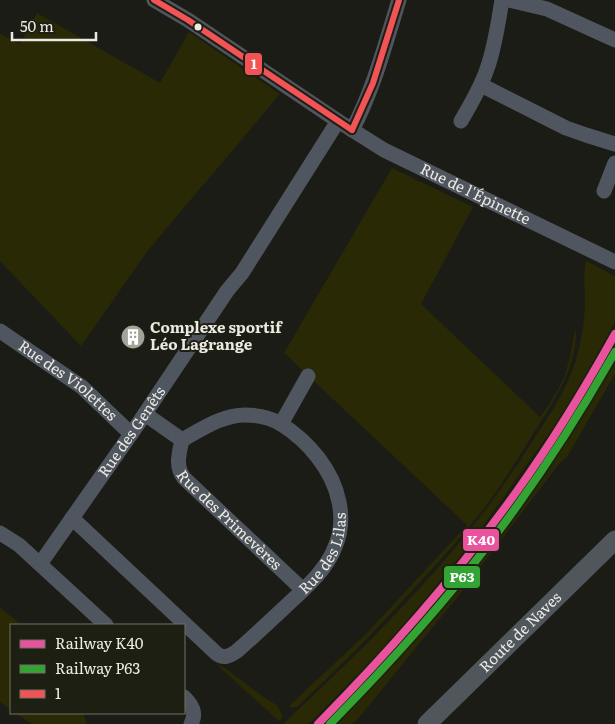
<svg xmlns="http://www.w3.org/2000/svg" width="615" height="724" viewBox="0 0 615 724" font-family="Literata,serif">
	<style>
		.green { fill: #292906 }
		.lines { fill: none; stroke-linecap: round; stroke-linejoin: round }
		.minor { stroke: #50565f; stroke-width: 15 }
		.major { stroke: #51565d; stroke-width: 19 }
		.bus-1-casing { stroke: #1e1f13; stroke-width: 10 }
		.bus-1 { stroke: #f25356; stroke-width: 6 }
		.rail-1-casing { stroke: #1e1f13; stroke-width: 11 }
		.rail-2-casing { stroke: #1e1f13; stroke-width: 11 }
		.rail-1 { stroke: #e9539d; stroke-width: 8 }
		.rail-2 { stroke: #33a333; stroke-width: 8 }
		.bus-dot { fill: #ebebe3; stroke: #1e1f13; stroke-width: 2 }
		.labels { text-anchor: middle; stroke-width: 4; stroke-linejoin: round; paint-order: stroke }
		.street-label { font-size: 15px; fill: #ebebe3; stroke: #1e1f13 }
		.poi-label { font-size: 15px; font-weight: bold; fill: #ebebe3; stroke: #1e1f13; text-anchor: start }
		.line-badge { stroke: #1e1f13; stroke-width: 2 }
		.badge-label { font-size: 14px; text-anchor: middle; font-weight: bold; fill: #fff }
	</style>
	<rect width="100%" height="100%" fill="#1c1c16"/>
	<g class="green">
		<path d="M 37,13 L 160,83 L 189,32 L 280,94 L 149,249 L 81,346 L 0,261 L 0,34 L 20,44 Z"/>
		<path d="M 392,168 L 473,207 L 421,304 L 540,417 C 549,405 558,391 564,377 C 570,361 572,344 576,327 C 578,365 556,398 537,428 C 520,455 504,482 485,507 C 467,530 448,552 428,573 C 387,619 343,664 298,706 C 295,708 292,708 289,707 L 290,705 L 367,633 L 467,525 L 284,353 Z"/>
		<path d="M 586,261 L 615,276 L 615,322 L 570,403 L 551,431 L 473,540 L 427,597 L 379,653 L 309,724 L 283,724 C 374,639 464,551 530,445 C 544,423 560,401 570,376 C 579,355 584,329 585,306 C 585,291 583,276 586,261 Z"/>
		<path d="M 615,358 L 615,374 L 567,457 L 559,464 L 459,595 L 357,720 L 352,724 L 333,724 L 389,667 L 444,604 L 496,538 L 545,473 L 583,414 Z"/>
		<path d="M 0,608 L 22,625 L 11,625 L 11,710 L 0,702 Z"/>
		<path d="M 216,664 L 225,668 L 265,698 L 277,705 L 283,717 L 279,721 Z"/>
		<path d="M 15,713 L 83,713 L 87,724 L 32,724 Z"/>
	</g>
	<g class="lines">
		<g class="minor">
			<path id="s1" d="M 154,0 L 188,20 L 338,121 L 384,150 L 615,262"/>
			<path d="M 509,0 L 547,9 L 615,40"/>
			<path d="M 481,85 L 566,128 L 586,135 L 615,144"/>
			<path d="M 461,121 C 471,104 481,87 487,69 C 495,47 498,23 502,0"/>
			<path d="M 352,130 C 373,91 386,42 399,0"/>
			<path d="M 604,191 L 615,163"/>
			<path id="s2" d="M 0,331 L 82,387 L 131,434"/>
			<path d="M 145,414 L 182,440"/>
			<path d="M 281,424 L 308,376"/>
			<path id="s3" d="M 182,440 C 179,454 175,466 184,478 L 303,590"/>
			<path id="s4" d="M 72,518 L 217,654 C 224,659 230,656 237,651 C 253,637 269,622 285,607 C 304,589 326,571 335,547 C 341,533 342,516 339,502 C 333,470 308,441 281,424 C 271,418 257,415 245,415 C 222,415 202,429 182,440"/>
			<path d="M 0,533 L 19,545 L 106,625"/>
			<path id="s5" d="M 40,564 L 138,424 L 227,291 L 242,273 L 338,121"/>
			<path d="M 184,697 C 192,705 197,713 191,724"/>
		</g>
		<path class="major" id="s6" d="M 427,724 L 615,540"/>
		<defs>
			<g id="bus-1">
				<path d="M 154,0 L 188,20 L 352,130"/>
				<path d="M 352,130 L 373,83 L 399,0"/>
			</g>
		</defs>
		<use href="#bus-1" class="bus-1-casing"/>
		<use href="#bus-1" class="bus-1"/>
		<defs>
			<path id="rail-1" d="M 318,724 C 390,651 457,575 517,491 C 553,441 585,388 615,334"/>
			<path id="rail-2" d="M 330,724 C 386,667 440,608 488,545 C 535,484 577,419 615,352"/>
		</defs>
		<use href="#rail-1" class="rail-1-casing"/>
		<use href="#rail-2" class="rail-2-casing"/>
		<use href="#rail-1" class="rail-1"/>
		<use href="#rail-2" class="rail-2"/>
	</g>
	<defs>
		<symbol id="building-disc" viewBox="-11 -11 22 22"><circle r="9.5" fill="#a3a39b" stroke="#1e1f13"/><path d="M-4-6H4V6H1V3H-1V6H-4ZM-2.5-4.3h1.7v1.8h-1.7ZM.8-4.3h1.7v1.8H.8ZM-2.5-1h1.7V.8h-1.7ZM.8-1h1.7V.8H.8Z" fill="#fff"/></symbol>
	</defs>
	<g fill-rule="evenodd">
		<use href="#building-disc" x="119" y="323" width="28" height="28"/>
	</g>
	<circle class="bus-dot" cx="198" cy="27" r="4.5"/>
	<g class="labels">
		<g class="street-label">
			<text dy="5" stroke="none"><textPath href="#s1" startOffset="376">Rue de l'Épinette</textPath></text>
			<text dy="5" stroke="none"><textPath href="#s2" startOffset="84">Rue des Violettes</textPath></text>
			<text dy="5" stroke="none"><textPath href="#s5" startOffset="161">Rue des Genêts</textPath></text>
			<text dy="5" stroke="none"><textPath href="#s3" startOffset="101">Rue des Primevères</textPath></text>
			<text dy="5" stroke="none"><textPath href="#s4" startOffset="354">Rue des Lilas</textPath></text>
			<text dy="5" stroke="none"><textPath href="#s6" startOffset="131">Route de Naves</textPath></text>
		</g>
		<g class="poi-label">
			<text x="150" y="333">Complexe sportif<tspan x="150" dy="17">Léo Lagrange</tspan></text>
		</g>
	</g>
	<g class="line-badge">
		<rect x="244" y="52" width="19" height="24" rx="5" fill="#f25356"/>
		<rect x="462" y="528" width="38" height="24" rx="5" fill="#e9539d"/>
		<rect x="443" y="565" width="38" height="24" rx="5" fill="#33a333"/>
	</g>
	<g class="badge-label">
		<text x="254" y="69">1</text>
		<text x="481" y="545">K40</text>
		<text x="462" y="582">P63</text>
	</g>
	<rect x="10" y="624" width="175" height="90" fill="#1e1f13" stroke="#707166"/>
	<rect x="20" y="640" width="25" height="8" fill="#e9539d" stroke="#707166"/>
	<text x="55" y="649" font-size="15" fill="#ebebe3">Railway K40</text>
	<rect x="20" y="665" width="25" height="8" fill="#33a333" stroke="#707166"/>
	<text x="55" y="674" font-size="15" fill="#ebebe3">Railway P63</text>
	<rect x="20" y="690" width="25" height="8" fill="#f25356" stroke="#707166"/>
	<text x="55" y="699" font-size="15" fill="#ebebe3">1</text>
	<path d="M12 32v8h84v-8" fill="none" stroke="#ebebe3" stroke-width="2.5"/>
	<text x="20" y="32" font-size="15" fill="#ebebe3" stroke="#1e1f13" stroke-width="4" paint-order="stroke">50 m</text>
</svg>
